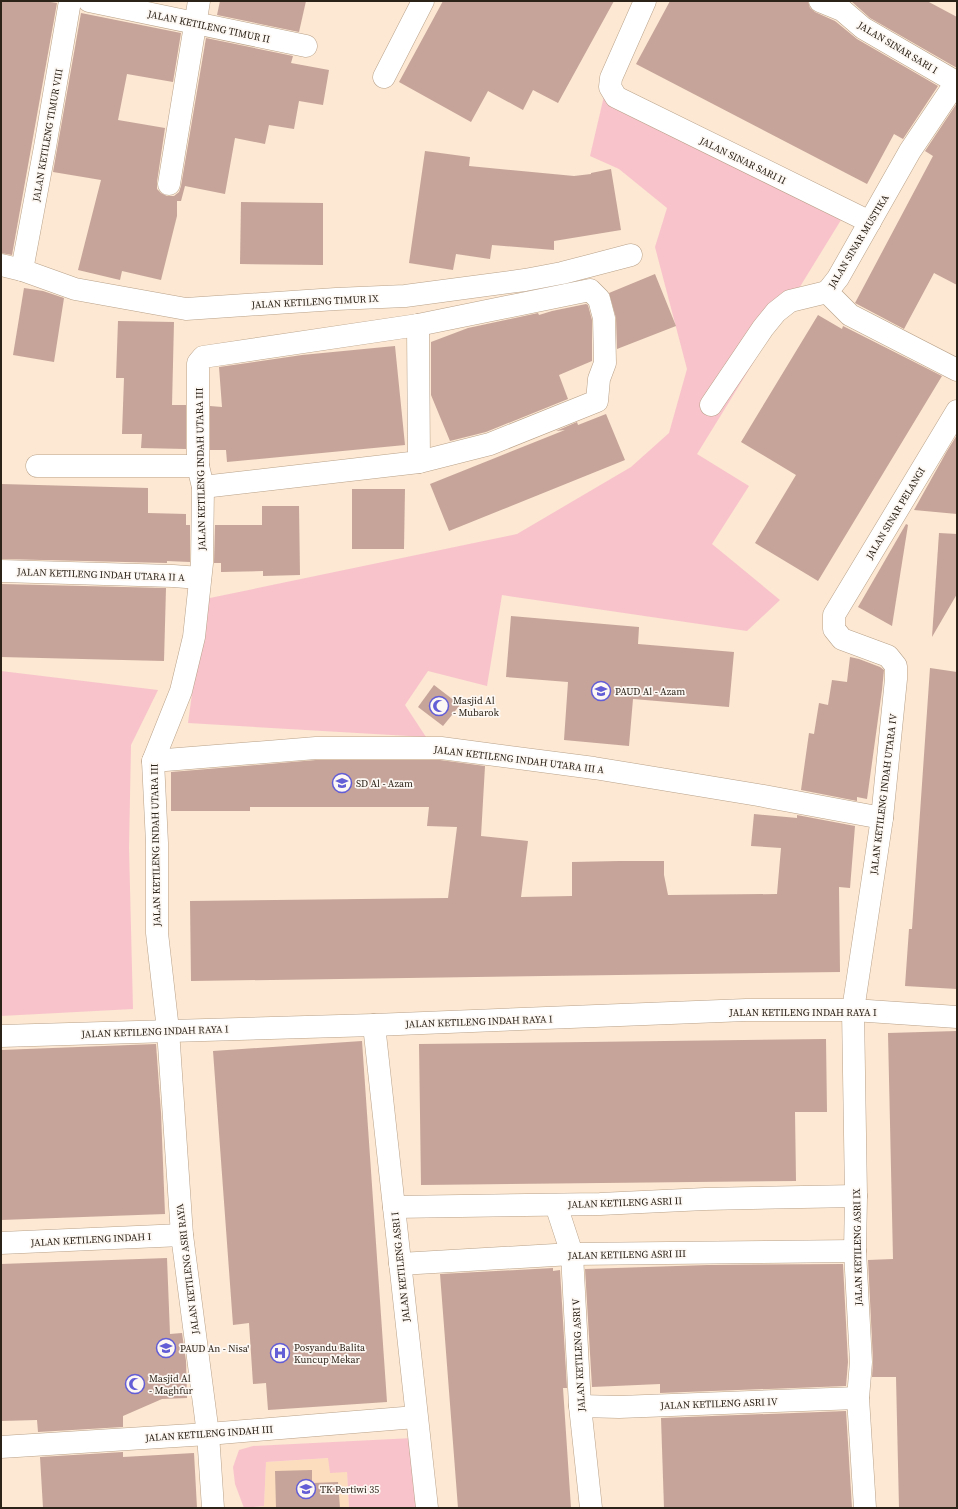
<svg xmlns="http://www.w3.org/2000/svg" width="958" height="1509" viewBox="0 0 958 1509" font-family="'Source Serif 4',serif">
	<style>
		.built { fill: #fcdebe }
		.green { fill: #f8c3cb }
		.building { fill: #c6a499 }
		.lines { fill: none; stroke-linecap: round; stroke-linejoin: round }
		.minor-casing { stroke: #b9a189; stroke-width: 23 }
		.minor { stroke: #fff; stroke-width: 22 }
		.labels { text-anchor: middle; stroke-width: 3.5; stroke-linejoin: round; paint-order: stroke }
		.street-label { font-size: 10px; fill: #2b2218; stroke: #fdf8f3 }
		.poi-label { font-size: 10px; fill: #2b2218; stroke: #fdf8f3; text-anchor: start }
	</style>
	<rect width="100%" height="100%" fill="#fce8d3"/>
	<path class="built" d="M 328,1458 L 347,1472 L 349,1508 L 253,1508 L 264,1506 L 266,1462 Z"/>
	<g class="green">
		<path d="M 604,96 L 841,220 L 697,454 L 749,486 L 712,544 L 780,600 L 747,631 L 502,595 L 487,686 L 428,671 L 405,705 L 426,737 L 188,723 L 205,599 L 517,534 L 631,467 L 669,433 L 687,369 L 655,247 L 667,208 L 619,169 L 590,156 Z"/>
		<path d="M 1,671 L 158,690 L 131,745 L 129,848 L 133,1009 L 1,1016 Z"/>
		<path d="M 413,1438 L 420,1508 L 349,1508 L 347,1472 L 330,1473 L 328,1458 L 266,1462 L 264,1506 L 244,1508 L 235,1484 L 233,1467 L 239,1450 L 253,1446 Z"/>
	</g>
	<g class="building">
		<path d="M 1,1 L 44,1 L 57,3 L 12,255 L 1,253 Z"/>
		<path d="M 220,1 L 306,1 L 299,32 L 217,15 Z"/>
		<path d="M 443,1 L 614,1 L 558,103 L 533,90 L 523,110 L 488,91 L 471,122 L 399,82 Z"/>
		<path d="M 670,1 L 808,1 L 810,8 L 815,12 L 835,21 L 857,39 L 938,86 L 903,139 L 894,134 L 867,184 L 636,64 Z"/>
		<path d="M 851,1 L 927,1 L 957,17 L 957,68 L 870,18 Z"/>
		<path d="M 81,13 L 181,33 L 173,82 L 127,74 L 118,120 L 165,128 L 157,182 L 157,189 L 161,193 L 167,196 L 174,196 L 179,192 L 181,186 L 206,38 L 293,56 L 291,63 L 329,70 L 323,105 L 299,101 L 294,129 L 269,125 L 265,144 L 235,138 L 225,194 L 185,186 L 181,201 L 177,201 L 177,216 L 161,280 L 122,271 L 120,280 L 78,270 L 101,180 L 53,172 Z"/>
		<path d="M 957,103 L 957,285 L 934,273 L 904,329 L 855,303 L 933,156 L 925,151 Z"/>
		<path d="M 425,151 L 470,157 L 469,166 L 574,176 L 591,174 L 591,173 L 611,169 L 621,230 L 554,241 L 554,250 L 492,245 L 490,259 L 456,254 L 453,270 L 409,263 Z"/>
		<path d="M 241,202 L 323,203 L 323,265 L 240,264 Z"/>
		<path d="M 655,274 L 676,326 L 617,349 L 616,318 L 609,293 Z"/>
		<path d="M 24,288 L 43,291 L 64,298 L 54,362 L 13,355 Z"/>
		<path d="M 586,304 L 588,305 L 592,320 L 592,361 L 559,375 L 568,399 L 486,432 L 450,441 L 431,395 L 431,342 L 468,328 L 538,313 L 539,315 L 552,311 Z"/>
		<path d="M 818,315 L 842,329 L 843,326 L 942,376 L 818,581 L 755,543 L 796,475 L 741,442 Z"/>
		<path d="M 118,321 L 174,322 L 172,405 L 186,405 L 186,449 L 141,448 L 142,434 L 122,434 L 124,378 L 116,378 Z"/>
		<path d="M 395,346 L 405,445 L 227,462 L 226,450 L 210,450 L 210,406 L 222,407 L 219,367 L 302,355 Z"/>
		<path d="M 606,414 L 625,460 L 449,531 L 430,484 L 565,430 L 556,431 L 577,422 L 578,425 Z"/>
		<path d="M 957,435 L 957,514 L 914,510 L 947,451 Z"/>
		<path d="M 1,484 L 148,488 L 148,513 L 186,514 L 186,525 L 190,525 L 190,562 L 167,561 L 167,563 L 1,559 Z"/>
		<path d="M 352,489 L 405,489 L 404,549 L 352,549 Z"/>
		<path d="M 262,506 L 299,506 L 300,575 L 263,576 L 263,571 L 221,572 L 221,563 L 214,563 L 215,525 L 262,525 Z"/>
		<path d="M 906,524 L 908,525 L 892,626 L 858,607 Z"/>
		<path d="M 939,533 L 957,534 L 957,594 L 932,637 Z"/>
		<path d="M 1,584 L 166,588 L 164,661 L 1,657 Z"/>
		<path d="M 511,616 L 639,627 L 638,644 L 734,652 L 729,707 L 633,699 L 629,746 L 564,740 L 568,682 L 506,677 Z"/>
		<path d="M 850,657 L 859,659 L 880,667 L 884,670 L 882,690 L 867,799 L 857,797 L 857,801 L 801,790 L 809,733 L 814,734 L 819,703 L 828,705 L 832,680 L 847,682 Z"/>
		<path d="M 930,668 L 957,672 L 957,989 L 905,986 L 909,929 L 912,929 Z"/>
		<path d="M 434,685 L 460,705 L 443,726 L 418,707 Z"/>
		<path d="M 316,760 L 440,760 L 485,766 L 481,836 L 528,841 L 521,897 L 572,896 L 572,862 L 619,861 L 664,861 L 664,875 L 668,895 L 777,894 L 781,848 L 751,846 L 754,814 L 797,818 L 797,815 L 855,826 L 850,888 L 839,887 L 840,972 L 191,981 L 190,901 L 448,898 L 457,827 L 427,826 L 429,807 L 250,807 L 250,811 L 171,811 L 171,772 Z"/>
		<path d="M 957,1031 L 957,1508 L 899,1508 L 896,1377 L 872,1377 L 873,1361 L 868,1260 L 893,1259 L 888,1033 Z"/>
		<path d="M 826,1039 L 827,1112 L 795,1112 L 796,1181 L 421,1185 L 419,1044 Z"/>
		<path d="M 362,1041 L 387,1402 L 268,1410 L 266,1383 L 253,1384 L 249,1323 L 233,1325 L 213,1051 Z"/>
		<path d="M 156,1044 L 161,1113 L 165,1214 L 1,1220 L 1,1050 Z"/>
		<path d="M 167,1258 L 170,1334 L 182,1333 L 186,1361 L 187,1398 L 162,1399 L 123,1416 L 123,1427 L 38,1432 L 37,1420 L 1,1421 L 1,1264 Z"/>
		<path d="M 843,1264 L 848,1362 L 846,1386 L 660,1393 L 660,1384 L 592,1387 L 585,1269 L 708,1265 Z"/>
		<path d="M 553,1268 L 553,1271 L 560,1270 L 567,1388 L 563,1388 L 571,1508 L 458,1508 L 440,1274 Z"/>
		<path d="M 846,1411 L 852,1508 L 664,1508 L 661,1418 Z"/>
		<path d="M 123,1452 L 123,1457 L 194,1453 L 197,1508 L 43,1508 L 40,1457 Z"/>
		<path d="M 312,1470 L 312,1483 L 338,1482 L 340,1508 L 276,1508 L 275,1471 Z"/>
	</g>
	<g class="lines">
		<defs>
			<g id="minor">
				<path d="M 89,1 L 306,46"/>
				<path d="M 645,1 L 611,78 L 610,87 L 616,97 L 870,222"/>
				<path d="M 820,1 L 842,10 L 863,28 L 956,82"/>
				<path d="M 384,77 L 423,1"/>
				<path d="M 957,81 L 910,151 L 838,278 L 827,292 L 850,315 L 957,370"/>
				<path d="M 169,184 L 199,1"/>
				<path d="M 1,265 L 22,270 L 75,289 L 186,309 L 336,299 L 405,296 L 525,280 L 562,273 L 631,255"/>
				<path d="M 22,270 L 45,147 L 70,1"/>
				<path d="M 711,405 L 763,328 L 776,312 L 790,301 L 827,292"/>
				<path d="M 37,466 L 198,466"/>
				<path d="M 203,487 L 419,462 L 418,325"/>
				<path d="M 1,571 L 173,576 L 200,578"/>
				<path d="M 153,761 L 316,748 L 441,748 L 594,768 L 758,795 L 882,818"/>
				<path d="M 374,1025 L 427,1508"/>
				<path d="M 1,1036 L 374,1025 L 746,1010 L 853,1010 L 957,1017"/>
				<path d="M 556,1205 L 572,1254 L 580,1406 L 591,1508"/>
				<path d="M 394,1207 L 600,1204 L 705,1199 L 856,1196"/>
				<path d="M 1,1243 L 182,1235"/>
				<path d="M 400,1264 L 572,1254 L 855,1251"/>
				<path d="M 580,1406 L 619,1407 L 858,1398"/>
				<path d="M 1,1447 L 208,1434 L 416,1417"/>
				<path d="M 213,1508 L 208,1434 L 182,1235 L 168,1030 L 157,933 L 157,843 L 153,761 L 181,691 L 194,637 L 202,563 L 203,487 L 198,466 L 198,363 L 203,357 L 418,325 L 590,290 L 599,299 L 604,318 L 605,363 L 599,379 L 597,401 L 490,444 L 419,462"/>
				<path d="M 865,1508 L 858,1398 L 861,1362 L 855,1251 L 856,1196 L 853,1010 L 882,818 L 896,679 L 896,666 L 888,656 L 842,639 L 834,629 L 834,615 L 957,411"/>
			</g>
		</defs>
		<use href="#minor" class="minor-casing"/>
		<use href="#minor" class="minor"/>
	</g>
	<defs>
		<symbol id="school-ring" viewBox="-11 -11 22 22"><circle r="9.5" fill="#fdf8f3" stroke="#635dd6" stroke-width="1.5"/><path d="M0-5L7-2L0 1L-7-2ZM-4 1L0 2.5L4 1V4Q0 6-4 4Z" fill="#635dd6"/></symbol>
		<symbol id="mosque-ring" viewBox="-11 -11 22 22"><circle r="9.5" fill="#fdf8f3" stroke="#635dd6" stroke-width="1.5"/><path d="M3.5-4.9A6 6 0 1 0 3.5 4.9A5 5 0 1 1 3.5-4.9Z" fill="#635dd6"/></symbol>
		<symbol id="hospital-ring" viewBox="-11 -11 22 22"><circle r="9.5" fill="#fdf8f3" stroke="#635dd6" stroke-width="1.5"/><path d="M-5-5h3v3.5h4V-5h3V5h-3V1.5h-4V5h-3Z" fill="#635dd6"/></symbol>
	</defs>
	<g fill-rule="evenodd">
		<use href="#school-ring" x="590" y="680" width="22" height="22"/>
		<use href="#mosque-ring" x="428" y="695" width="22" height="22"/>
		<use href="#school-ring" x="331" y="772" width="22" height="22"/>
		<use href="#school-ring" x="155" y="1337" width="22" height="22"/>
		<use href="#hospital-ring" x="269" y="1342" width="22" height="22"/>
		<use href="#mosque-ring" x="124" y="1373" width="22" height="22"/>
		<use href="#school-ring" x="295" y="1478" width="22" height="22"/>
	</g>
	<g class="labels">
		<g class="street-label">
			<text transform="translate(209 26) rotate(12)" y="4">JALAN KETILENG TIMUR II</text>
			<text transform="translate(898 47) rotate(31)" y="4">JALAN SINAR SARI I</text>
			<text transform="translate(47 135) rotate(-80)" y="4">JALAN KETILENG TIMUR VIII</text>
			<text transform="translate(743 160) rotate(26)" y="4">JALAN SINAR SARI II</text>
			<text transform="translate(858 241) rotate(-59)" y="4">JALAN SINAR MUSTIKA</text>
			<text transform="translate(315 301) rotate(-3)" y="4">JALAN KETILENG TIMUR IX</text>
			<text transform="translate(200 469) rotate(-91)" y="4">JALAN KETILENG INDAH UTARA III</text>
			<text transform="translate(895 513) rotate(-59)" y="4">JALAN SINAR PELANGI</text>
			<text transform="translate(101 574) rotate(2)" y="4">JALAN KETILENG INDAH UTARA II A</text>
			<text transform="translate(519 759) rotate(7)" y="4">JALAN KETILENG INDAH UTARA III A</text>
			<text transform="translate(883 794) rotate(-83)" y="4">JALAN KETILENG INDAH UTARA IV</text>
			<text transform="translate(155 845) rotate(-91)" y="4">JALAN KETILENG INDAH UTARA III</text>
			<text x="803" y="1016">JALAN KETILENG INDAH RAYA I</text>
			<text transform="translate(479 1021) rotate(-2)" y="4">JALAN KETILENG INDAH RAYA I</text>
			<text transform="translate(155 1031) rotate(-2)" y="4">JALAN KETILENG INDAH RAYA I</text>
			<text transform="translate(625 1202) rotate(-2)" y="4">JALAN KETILENG ASRI II</text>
			<text transform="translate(91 1239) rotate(-3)" y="4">JALAN KETILENG INDAH I</text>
			<text transform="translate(857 1247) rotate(-91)" y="4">JALAN KETILENG ASRI IX</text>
			<text transform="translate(627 1254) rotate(-1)" y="4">JALAN KETILENG ASRI III</text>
			<text transform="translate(400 1267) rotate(-96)" y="4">JALAN KETILENG ASRI I</text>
			<text transform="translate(187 1269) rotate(-97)" y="4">JALAN KETILENG ASRI RAYA</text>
			<text transform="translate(578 1355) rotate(-93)" y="4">JALAN KETILENG ASRI V</text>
			<text transform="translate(719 1403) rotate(-2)" y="4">JALAN KETILENG ASRI IV</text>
			<text transform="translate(209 1433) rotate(-4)" y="4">JALAN KETILENG INDAH III</text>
		</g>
		<g class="poi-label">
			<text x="615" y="695">PAUD Al - Azam</text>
			<text x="453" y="704">Masjid Al<tspan x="453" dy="12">- Mubarok</tspan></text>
			<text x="356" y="787">SD Al - Azam</text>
			<text x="294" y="1351">Posyandu Balita<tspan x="294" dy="12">Kuncup Mekar</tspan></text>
			<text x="180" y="1352">PAUD An - Nisa'</text>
			<text x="149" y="1382">Masjid Al<tspan x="149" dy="12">- Maghfur</tspan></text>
			<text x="320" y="1493">TK Pertiwi 35</text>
		</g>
	</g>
	<rect width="958" height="1509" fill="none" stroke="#2b2218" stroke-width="4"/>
</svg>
